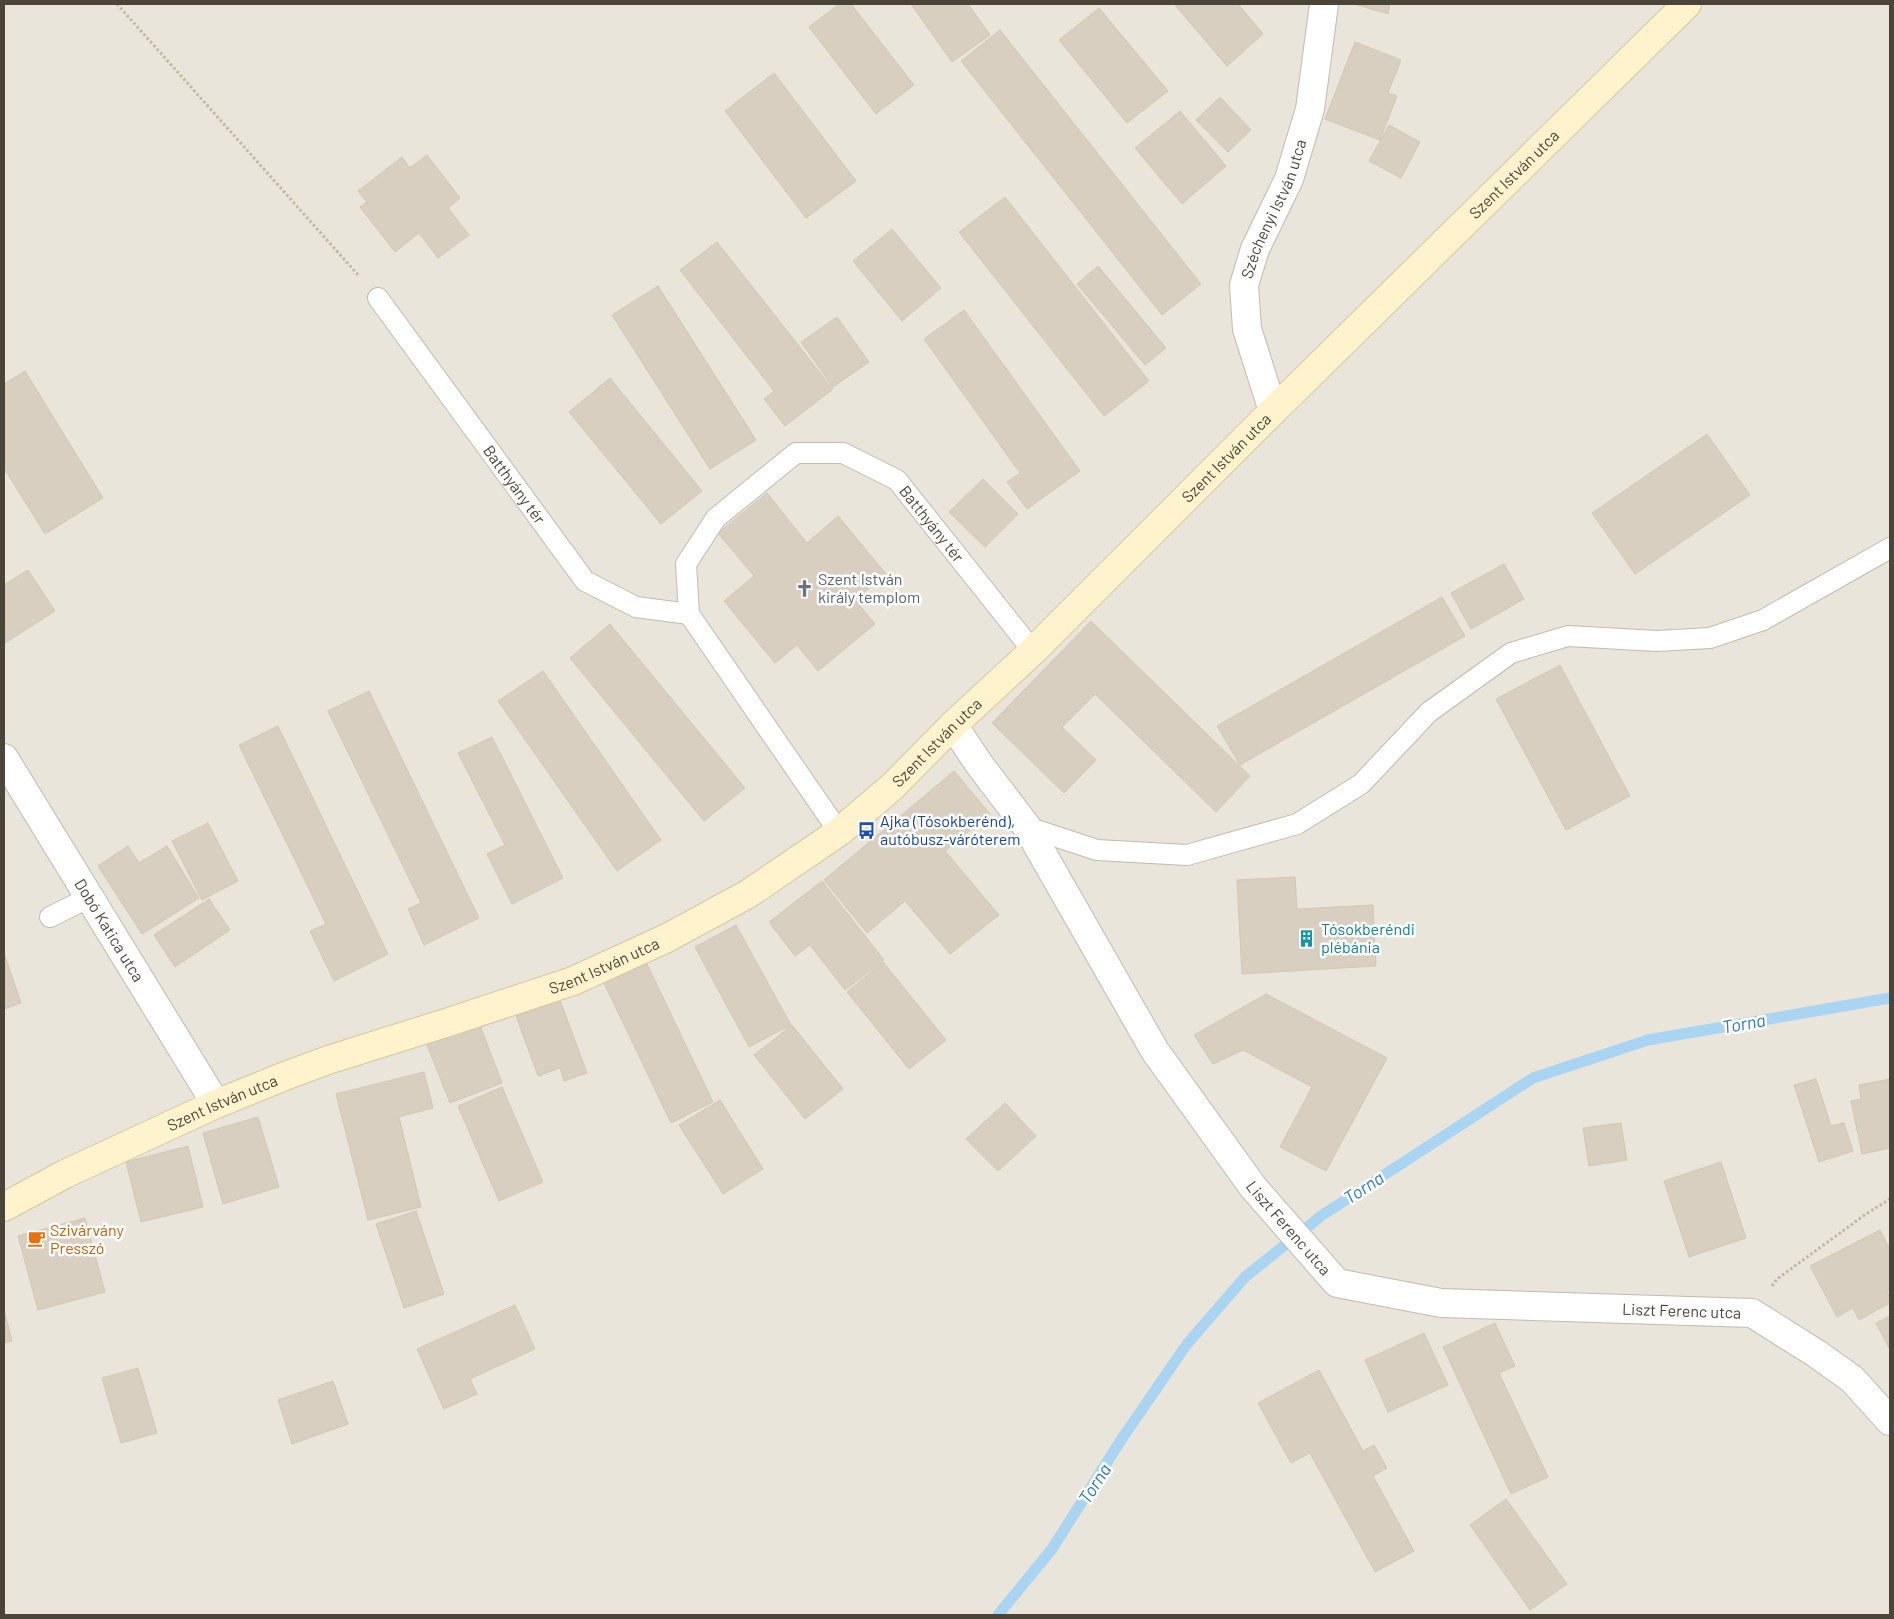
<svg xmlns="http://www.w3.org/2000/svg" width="1894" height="1619" viewBox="0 0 1894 1619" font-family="Barlow,sans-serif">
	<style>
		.residential { fill: #eae5da }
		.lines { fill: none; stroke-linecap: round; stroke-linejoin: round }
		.stream { stroke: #a9d4f2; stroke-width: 11 }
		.building { fill: #d8cfc1; stroke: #d3c7b4 }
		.service-casing { stroke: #c2bbae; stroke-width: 22 }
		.minor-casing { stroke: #c2bbae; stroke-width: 30 }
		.secondary-casing { stroke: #d6c79b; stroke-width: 30 }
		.path { stroke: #c4b79f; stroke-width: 3; stroke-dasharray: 2.5 2.5; stroke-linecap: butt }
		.service { stroke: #fff; stroke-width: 20 }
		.minor { stroke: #fff; stroke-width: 28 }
		.secondary { stroke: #fff3cd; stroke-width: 28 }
		.labels { text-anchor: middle; stroke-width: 5; stroke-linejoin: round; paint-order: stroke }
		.street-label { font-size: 16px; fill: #4b4439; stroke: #fff }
		.worship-label { font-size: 16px; fill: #5b616d; stroke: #fff; text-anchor: start }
		.transit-label { font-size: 16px; fill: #164399; stroke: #fff; text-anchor: start }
		.culture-label { font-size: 16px; fill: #0d838f; stroke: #fff; text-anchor: start }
		.food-label { font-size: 16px; fill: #c56008; stroke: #fff; text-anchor: start }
		.water-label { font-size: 18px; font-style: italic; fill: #2e7ab2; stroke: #fff }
	</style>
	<rect width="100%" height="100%" fill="#f6f3ec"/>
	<rect class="residential" x="4" y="4" width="1886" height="1611"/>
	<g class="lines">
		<path class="stream" d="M 998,1615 L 1052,1549 L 1121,1440 L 1187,1344 L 1245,1277 L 1321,1216 L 1533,1078 L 1648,1040 L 1890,998"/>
	</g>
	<g class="building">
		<path d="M 839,4 L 851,4 L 914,85 L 876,114 L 809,27 Z"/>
		<path d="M 911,4 L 968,4 L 990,35 L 952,62 Z"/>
		<path d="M 1174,4 L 1238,4 L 1263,34 L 1227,66 Z"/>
		<path d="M 1354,4 L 1390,4 L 1388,14 Z"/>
		<path d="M 1099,8 L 1168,91 L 1127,123 L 1059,40 Z"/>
		<path d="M 1000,30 L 1201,284 L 1162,315 L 961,61 Z"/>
		<path d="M 1355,42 L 1401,60 L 1388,93 L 1397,96 L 1380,140 L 1325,119 Z"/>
		<path d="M 774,73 L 856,181 L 806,218 L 725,111 Z"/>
		<path d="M 1220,97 L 1251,130 L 1228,152 L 1196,120 Z"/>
		<path d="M 1180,111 L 1226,166 L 1182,204 L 1135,148 Z"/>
		<path d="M 1389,125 L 1420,142 L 1401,178 L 1369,161 Z"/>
		<path d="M 427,155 L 460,198 L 448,208 L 469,235 L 438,258 L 419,233 L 395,252 L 360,207 L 367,202 L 358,191 L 402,157 L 410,168 Z"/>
		<path d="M 1005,197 L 1149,381 L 1104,416 L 959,232 Z"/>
		<path d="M 892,229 L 941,288 L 902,321 L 853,261 Z"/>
		<path d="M 717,242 L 833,389 L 785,426 L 764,399 L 774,391 L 680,270 Z"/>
		<path d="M 1098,266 L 1166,348 L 1145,365 L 1077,284 Z"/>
		<path d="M 658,286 L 756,440 L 710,469 L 612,315 Z"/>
		<path d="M 964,310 L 1080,471 L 1027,509 L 1007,482 L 1020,473 L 924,339 Z"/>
		<path d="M 837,317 L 869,362 L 833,387 L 801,342 Z"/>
		<path d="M 25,371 L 103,498 L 45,534 L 4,468 L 4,384 Z"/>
		<path d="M 610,378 L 702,491 L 661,524 L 569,412 Z"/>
		<path d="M 1707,434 L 1750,495 L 1635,574 L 1592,513 Z"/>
		<path d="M 983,479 L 1018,514 L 985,547 L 949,512 Z"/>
		<path d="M 767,493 L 807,543 L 838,516 L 886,574 L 855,600 L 875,624 L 818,671 L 797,645 L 775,663 L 724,601 L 754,576 L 718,533 Z"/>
		<path d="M 1504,564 L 1524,599 L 1471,629 L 1451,593 Z"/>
		<path d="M 28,570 L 55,611 L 5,643 L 4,585 Z"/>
		<path d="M 1442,597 L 1465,636 L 1240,765 L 1217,726 Z"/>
		<path d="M 1091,621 L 1250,776 L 1216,812 L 1095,694 L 1062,727 L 1096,760 L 1064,793 L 992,723 Z"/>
		<path d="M 610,624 L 745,788 L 704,821 L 570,658 Z"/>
		<path d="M 1560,665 L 1630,796 L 1566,830 L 1496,699 Z"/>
		<path d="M 543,671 L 661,840 L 617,871 L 498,701 Z"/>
		<path d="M 369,691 L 479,918 L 424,945 L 408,909 L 421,903 L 328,711 Z"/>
		<path d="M 278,726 L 388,954 L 334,981 L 310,931 L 326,924 L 239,745 Z"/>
		<path d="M 492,737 L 563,878 L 512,904 L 487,854 L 505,845 L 458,753 Z"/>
		<path d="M 954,771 L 990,814 L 945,851 L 999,915 L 950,954 L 905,901 L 867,933 L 824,880 Z"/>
		<path d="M 208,823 L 238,881 L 202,900 L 172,841 Z"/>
		<path d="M 128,846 L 139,863 L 167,846 L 199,898 L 142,934 L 98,866 Z"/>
		<path d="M 1295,877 L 1297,909 L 1373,905 L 1376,966 L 1242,974 L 1237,880 Z"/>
		<path d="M 822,881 L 884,960 L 845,990 L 810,945 L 795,956 L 769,922 Z"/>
		<path d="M 209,899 L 230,930 L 175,967 L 154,935 Z"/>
		<path d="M 736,925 L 791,1025 L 749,1047 L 695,947 Z"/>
		<path d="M 4,953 L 21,1003 L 4,1009 Z"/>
		<path d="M 646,962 L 713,1102 L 671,1123 L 604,983 Z"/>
		<path d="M 883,962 L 946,1040 L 909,1069 L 847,992 Z"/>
		<path d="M 1266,994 L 1387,1058 L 1326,1171 L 1280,1147 L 1312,1087 L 1243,1050 L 1213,1064 L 1194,1035 Z"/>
		<path d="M 560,1000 L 587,1073 L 564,1081 L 560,1068 L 538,1076 L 516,1016 Z"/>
		<path d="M 478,1020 L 502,1083 L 450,1103 L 425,1040 Z"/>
		<path d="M 792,1025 L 843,1089 L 805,1119 L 754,1055 Z"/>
		<path d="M 424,1072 L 433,1108 L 399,1117 L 421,1207 L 368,1220 L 336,1094 Z"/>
		<path d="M 1816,1079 L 1831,1126 L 1844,1123 L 1853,1151 L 1819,1162 L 1794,1085 Z"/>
		<path d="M 1890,1079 L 1890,1148 L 1862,1154 L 1851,1101 L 1861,1099 L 1859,1085 Z"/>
		<path d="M 502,1087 L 543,1182 L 499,1201 L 458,1106 Z"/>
		<path d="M 720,1100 L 763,1169 L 723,1194 L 679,1125 Z"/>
		<path d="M 1005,1103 L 1036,1136 L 998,1171 L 966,1139 Z"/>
		<path d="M 258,1117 L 279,1187 L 223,1204 L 203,1133 Z"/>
		<path d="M 1621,1123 L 1627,1160 L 1589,1166 L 1583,1128 Z"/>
		<path d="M 188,1146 L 203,1207 L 141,1222 L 126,1162 Z"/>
		<path d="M 1721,1162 L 1746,1238 L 1689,1257 L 1664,1181 Z"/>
		<path d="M 416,1211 L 444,1294 L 404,1308 L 376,1224 Z"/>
		<path d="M 85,1218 L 105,1292 L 38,1310 L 18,1236 Z"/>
		<path d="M 1880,1230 L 1888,1246 L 1890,1245 L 1890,1290 L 1887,1291 L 1890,1298 L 1890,1303 L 1859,1320 L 1853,1308 L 1837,1317 L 1810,1266 Z"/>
		<path d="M 515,1305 L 535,1349 L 470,1379 L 477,1394 L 444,1409 L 417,1349 Z"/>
		<path d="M 4,1310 L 12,1341 L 4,1343 Z"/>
		<path d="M 1890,1316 L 1890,1350 L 1876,1323 Z"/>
		<path d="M 1495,1323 L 1515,1366 L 1499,1373 L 1548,1477 L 1511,1494 L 1443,1347 Z"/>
		<path d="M 1424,1333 L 1448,1385 L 1388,1412 L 1365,1360 Z"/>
		<path d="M 138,1368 L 157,1433 L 121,1443 L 102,1378 Z"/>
		<path d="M 1319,1370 L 1363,1451 L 1374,1445 L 1387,1468 L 1373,1476 L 1414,1551 L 1375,1572 L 1310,1453 L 1291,1463 L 1258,1403 Z"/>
		<path d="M 333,1381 L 348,1424 L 292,1444 L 278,1400 Z"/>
		<path d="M 1506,1499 L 1567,1584 L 1530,1610 L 1470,1525 Z"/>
	</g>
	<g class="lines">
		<defs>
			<g id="service">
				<path id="s1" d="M 378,298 L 585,581 L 636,607 L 689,614"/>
				<path d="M 1027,827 L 1097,850 L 1187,855 L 1297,824 L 1361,784 L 1429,712 L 1511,653 L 1568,636 L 1657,641 L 1710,638 L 1763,620 L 1890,548"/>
				<path id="s2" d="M 839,832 L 689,614 L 686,564 L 716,518 L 796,453 L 843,453 L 897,480 L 1033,651"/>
				<path d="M 50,917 L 88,898"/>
			</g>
			<g id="minor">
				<path id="s3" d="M 1273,411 L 1247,329 L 1244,285 L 1255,249 L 1289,179 L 1310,109 L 1324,4"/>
				<path id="s4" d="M 953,725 L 979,764 L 1027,827 L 1155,1051 L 1253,1187 L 1337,1283 L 1441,1303 L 1752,1313 L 1817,1354 L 1852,1379 L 1890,1421"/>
				<path id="s5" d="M 4,758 L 216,1104"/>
			</g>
			<g id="secondary">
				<path id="s6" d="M 4,1207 L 65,1174 L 216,1104 L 285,1076 L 328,1060 L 449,1022 L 573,981 L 667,938 L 748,894 L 839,832 L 893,786 L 953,725 L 1033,651 L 1273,411 L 1687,4"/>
			</g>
		</defs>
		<use href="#service" class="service-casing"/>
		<use href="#minor" class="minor-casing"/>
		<use href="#secondary" class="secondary-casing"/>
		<g class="path">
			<path d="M 117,4 L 359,276"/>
			<path d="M 1772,1286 L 1777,1279 L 1866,1214 L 1890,1199"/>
		</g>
		<use href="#service" class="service"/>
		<use href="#minor" class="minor"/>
		<use href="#secondary" class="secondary"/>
	</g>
	<defs>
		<symbol id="church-bare" viewBox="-9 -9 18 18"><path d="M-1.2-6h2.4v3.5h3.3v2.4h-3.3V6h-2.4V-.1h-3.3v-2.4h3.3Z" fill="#6b7280" stroke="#fff" stroke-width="2.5" paint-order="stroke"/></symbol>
		<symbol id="bus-bare" viewBox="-9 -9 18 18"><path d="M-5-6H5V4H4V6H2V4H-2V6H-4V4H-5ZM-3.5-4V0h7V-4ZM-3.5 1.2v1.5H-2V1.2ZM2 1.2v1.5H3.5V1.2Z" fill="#1a4fb4" stroke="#fff" stroke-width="2.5" paint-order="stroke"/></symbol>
		<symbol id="building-bare" viewBox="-9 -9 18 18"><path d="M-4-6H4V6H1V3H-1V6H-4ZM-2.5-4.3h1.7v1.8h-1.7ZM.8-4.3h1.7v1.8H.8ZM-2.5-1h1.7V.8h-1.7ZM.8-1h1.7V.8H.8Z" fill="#0f9aa8" stroke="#fff" stroke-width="2.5" paint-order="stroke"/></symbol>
		<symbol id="cafe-bare" viewBox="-9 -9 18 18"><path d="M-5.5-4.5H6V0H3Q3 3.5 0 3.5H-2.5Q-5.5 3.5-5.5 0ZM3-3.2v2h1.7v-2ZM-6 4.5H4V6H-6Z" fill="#e8710a" stroke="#fff" stroke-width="2.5" paint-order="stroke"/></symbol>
	</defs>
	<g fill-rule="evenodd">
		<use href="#church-bare" x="792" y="576" width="25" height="25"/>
		<use href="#bus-bare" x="854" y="818" width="25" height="25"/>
		<use href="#building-bare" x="1294" y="926" width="25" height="25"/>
		<use href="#cafe-bare" x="24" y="1226" width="25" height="25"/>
	</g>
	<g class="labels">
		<g class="street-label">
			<text dy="6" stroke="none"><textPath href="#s6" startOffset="1862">Szent István utca</textPath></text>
			<text dy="6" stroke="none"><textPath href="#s3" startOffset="212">Széchenyi István utca</textPath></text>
			<text dy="6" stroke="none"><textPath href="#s6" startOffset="1458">Szent István utca</textPath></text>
			<text dy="6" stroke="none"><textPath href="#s1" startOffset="231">Batthyány tér</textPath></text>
			<text dy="6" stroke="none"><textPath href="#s2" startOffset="636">Batthyány tér</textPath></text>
			<text dy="6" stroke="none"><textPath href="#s6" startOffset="1052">Szent István utca</textPath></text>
			<text dy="6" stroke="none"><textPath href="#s5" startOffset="202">Dobó Katica utca</textPath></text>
			<text dy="6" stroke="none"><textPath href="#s6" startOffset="648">Szent István utca</textPath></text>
			<text dy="6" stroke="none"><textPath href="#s6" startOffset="242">Szent István utca</textPath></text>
			<text dy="6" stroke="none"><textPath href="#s4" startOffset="606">Liszt Ferenc utca</textPath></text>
			<text dy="6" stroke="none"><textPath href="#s4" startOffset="1026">Liszt Ferenc utca</textPath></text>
		</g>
		<g class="worship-label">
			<text x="818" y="585">Szent István<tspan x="818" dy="18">király templom</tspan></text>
		</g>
		<g class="transit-label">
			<text x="880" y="827">Ajka (Tósokberénd),<tspan x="880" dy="18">autóbusz-váróterem</tspan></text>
		</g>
		<g class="culture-label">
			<text x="1321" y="935">Tósokberéndi<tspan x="1321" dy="18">plébánia</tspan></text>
		</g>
		<g class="food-label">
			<text x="50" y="1236">Szivárvány<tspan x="50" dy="18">Presszó</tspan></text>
		</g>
		<g class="water-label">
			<text transform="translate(1744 1024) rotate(-10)" y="6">Torna</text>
			<text transform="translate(1364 1188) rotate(-33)" y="6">Torna</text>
			<text transform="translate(1095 1484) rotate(-57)" y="6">Torna</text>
		</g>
	</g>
	<rect width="1894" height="1619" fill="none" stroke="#4b4439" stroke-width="10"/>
</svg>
